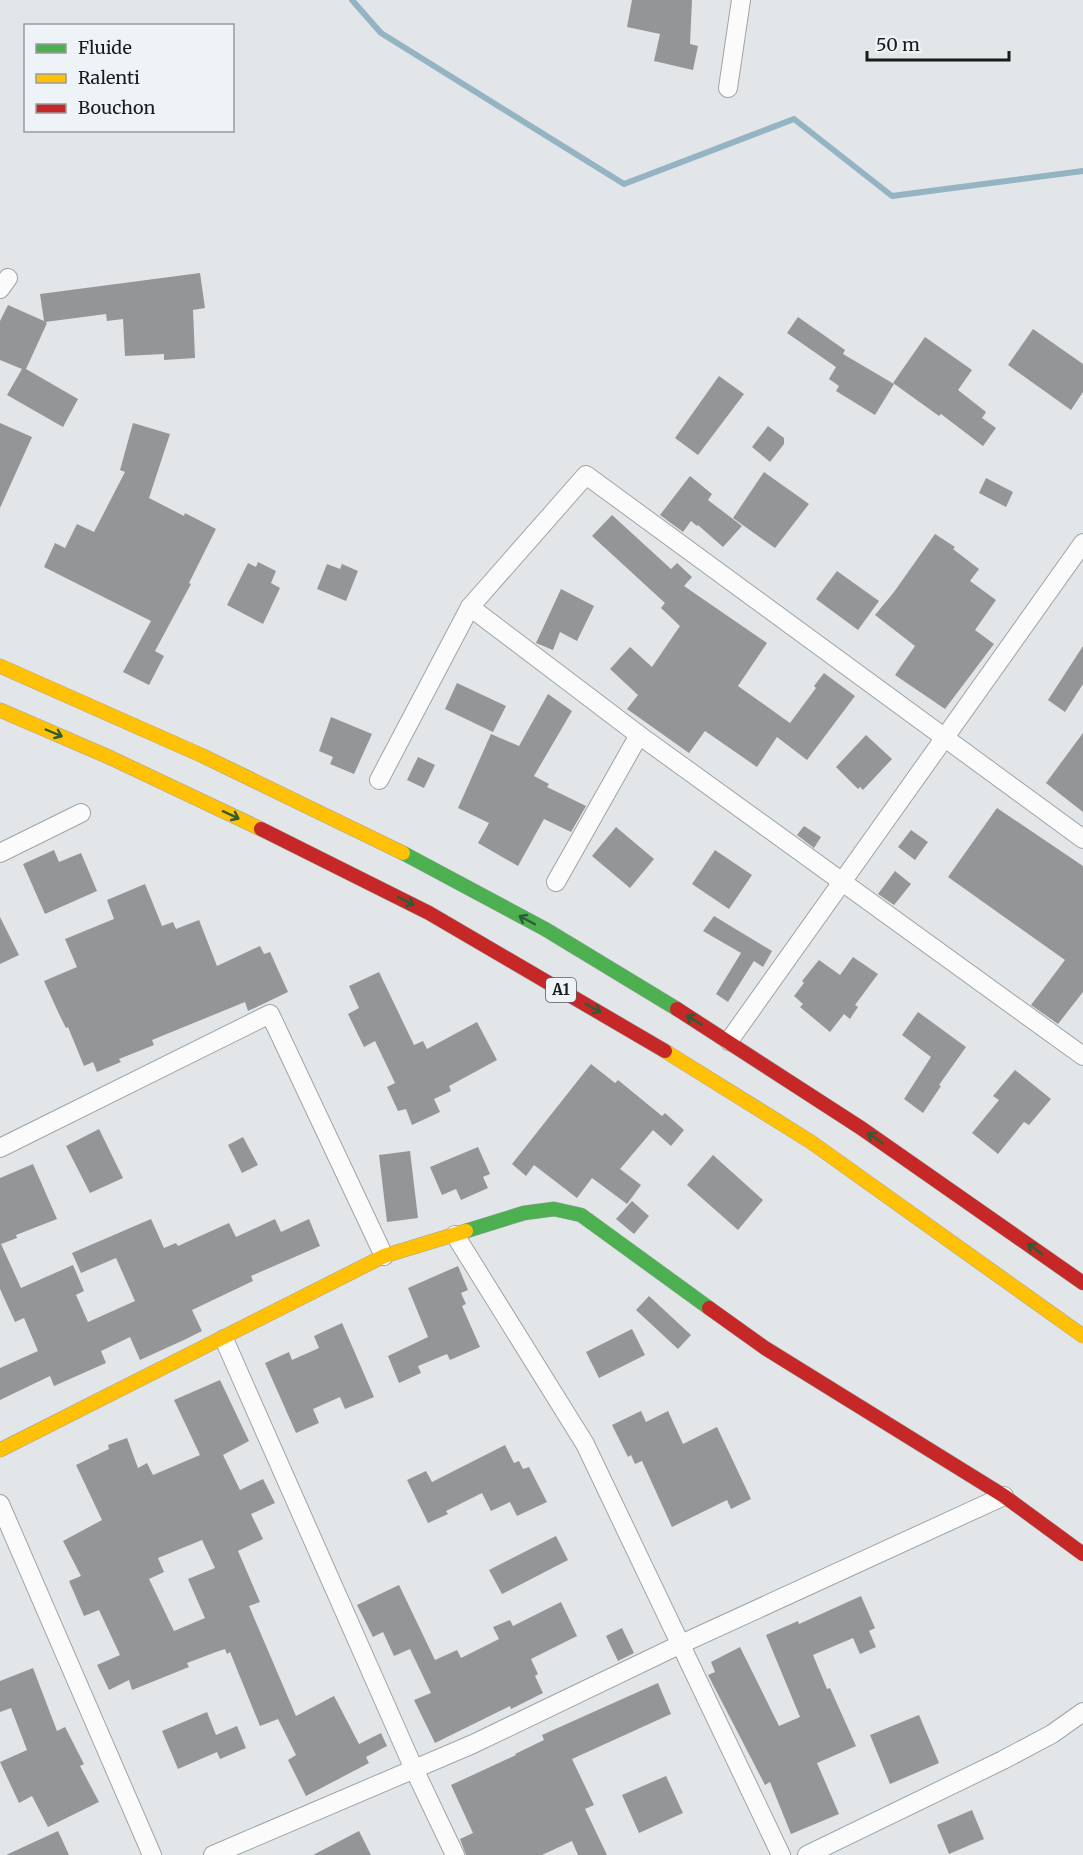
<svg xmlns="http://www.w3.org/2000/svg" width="1083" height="1855" viewBox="0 0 1083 1855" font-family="Merriweather,serif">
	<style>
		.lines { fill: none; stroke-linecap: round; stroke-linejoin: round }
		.stream { stroke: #94b3c3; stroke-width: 6 }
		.building { fill: #949596; fill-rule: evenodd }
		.street-casing { stroke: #a1a3a5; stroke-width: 20 }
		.fast-casing { stroke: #a1a3a5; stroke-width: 15 }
		.slow-casing { stroke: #a1a3a5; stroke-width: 15 }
		.jam-casing { stroke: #a1a3a5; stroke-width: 15 }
		.street { stroke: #fbfbfc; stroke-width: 18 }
		.fast { stroke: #4caf50; stroke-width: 14 }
		.slow { stroke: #ffc107; stroke-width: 14 }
		.jam { stroke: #c62828; stroke-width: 14 }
		.oneway { stroke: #2f5d33 }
		.labels { text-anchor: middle; stroke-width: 6; stroke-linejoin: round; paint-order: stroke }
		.shield { fill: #eef3f7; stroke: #585b5d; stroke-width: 1.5 }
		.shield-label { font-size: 15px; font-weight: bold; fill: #181a1b }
	</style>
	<rect width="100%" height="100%" fill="#e3e6e8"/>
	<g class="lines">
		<path class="stream" d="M 352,0 L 381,33 L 624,184 L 794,119 L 892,196 L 1083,171"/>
	</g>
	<g class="building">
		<path d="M 632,0 L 692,0 L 690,44 L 698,46 L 693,70 L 654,61 L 660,34 L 627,27 Z"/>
		<path d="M 200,273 L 205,308 L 193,310 L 195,358 L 164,360 L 164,354 L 125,356 L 123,319 L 107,321 L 106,314 L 45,322 L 47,323 L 26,369 L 78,399 L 63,427 L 7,395 L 22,369 L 0,360 L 0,321 L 8,305 L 44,321 L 40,294 Z"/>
		<path d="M 798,317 L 845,350 L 843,354 L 894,384 L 875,415 L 836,391 L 839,386 L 829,379 L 836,367 L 787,333 Z"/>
		<path d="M 1033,329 L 1083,364 L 1083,392 L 1071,410 L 1008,365 Z"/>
		<path d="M 925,337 L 972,370 L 958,390 L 986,412 L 982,418 L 996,428 L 983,446 L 941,414 L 939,416 L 893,383 Z"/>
		<path d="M 719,376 L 744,394 L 698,455 L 675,438 Z"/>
		<path d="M 0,423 L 32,437 L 0,508 Z"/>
		<path d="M 133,423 L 170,434 L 149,498 L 184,516 L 185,513 L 216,529 L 189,583 L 191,584 L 155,651 L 164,656 L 149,685 L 123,672 L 151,621 L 44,567 L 55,543 L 65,548 L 77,524 L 94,532 L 125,472 L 120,470 Z"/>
		<path d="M 768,426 L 784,438 L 784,444 L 770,462 L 752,447 Z"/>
		<path d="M 764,472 L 809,504 L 775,548 L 733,518 Z"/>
		<path d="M 690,476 L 712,494 L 708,500 L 742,526 L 723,547 L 698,525 L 697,526 L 691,521 L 683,532 L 660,515 Z"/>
		<path d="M 986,478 L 1013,492 L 1006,507 L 979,493 Z"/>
		<path d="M 612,515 L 671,569 L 677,563 L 692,577 L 684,586 L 767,643 L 738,686 L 790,723 L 816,688 L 814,686 L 824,673 L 855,696 L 807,760 L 777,737 L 757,767 L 705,731 L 689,753 L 627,709 L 638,695 L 610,669 L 630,647 L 652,667 L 680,626 L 661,608 L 665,603 L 592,536 Z"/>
		<path d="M 935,534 L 955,547 L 953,549 L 979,569 L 970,581 L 996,600 L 975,630 L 994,644 L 945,709 L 895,675 L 915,646 L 875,615 L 894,592 Z"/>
		<path d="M 258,562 L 276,571 L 271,583 L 280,588 L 263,624 L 227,605 L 248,563 L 256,567 Z"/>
		<path d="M 327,564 L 340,569 L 342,564 L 358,571 L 346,601 L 317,589 Z"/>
		<path d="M 837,571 L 879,601 L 858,630 L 816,599 Z"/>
		<path d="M 561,589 L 594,606 L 577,641 L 560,632 L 553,650 L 536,643 Z"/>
		<path d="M 1083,646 L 1083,684 L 1065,712 L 1048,700 Z"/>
		<path d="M 457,683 L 506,706 L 493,732 L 445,709 Z"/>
		<path d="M 548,694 L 572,711 L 534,776 L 549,784 L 547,787 L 586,806 L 571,832 L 544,819 L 518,866 L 478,843 L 489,823 L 458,808 L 491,734 L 519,746 Z"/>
		<path d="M 331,717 L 372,734 L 354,774 L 330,764 L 333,757 L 319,751 Z"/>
		<path d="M 1083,733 L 1083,812 L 1046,783 Z"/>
		<path d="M 866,735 L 892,759 L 863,790 L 860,787 L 858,789 L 836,767 Z"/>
		<path d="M 418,757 L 435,765 L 424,788 L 407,780 Z"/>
		<path d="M 997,808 L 1083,866 L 1083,992 L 1058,1024 L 1031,1005 L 1065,960 L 948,877 Z"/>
		<path d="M 804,826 L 821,837 L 814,848 L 797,835 Z"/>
		<path d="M 616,827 L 654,859 L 630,888 L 592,856 Z"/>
		<path d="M 911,830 L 928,842 L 915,860 L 898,847 Z"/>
		<path d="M 54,850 L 59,862 L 81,853 L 97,891 L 45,914 L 23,864 Z"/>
		<path d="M 715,850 L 752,875 L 729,909 L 692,884 Z"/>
		<path d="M 895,871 L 911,884 L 894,905 L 878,894 Z"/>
		<path d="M 145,884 L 162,926 L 173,922 L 176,929 L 199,920 L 217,966 L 260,946 L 264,954 L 270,952 L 288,992 L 248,1011 L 245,1002 L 196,1022 L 152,1040 L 154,1045 L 119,1059 L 121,1062 L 97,1072 L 93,1062 L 84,1066 L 68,1027 L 66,1028 L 59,1014 L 44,981 L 77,967 L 65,939 L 114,919 L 107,900 Z"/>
		<path d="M 714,916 L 772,951 L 763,967 L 754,961 L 728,1002 L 716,994 L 741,953 L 703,931 Z"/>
		<path d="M 0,917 L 19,955 L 0,964 Z"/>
		<path d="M 853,957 L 878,974 L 855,1005 L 858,1007 L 850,1019 L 844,1014 L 830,1032 L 800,1007 L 803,1004 L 794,996 L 804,983 L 802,981 L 819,960 L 840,975 Z"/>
		<path d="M 379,972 L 414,1045 L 423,1041 L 427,1049 L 477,1022 L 497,1060 L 449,1086 L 451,1091 L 434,1099 L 440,1112 L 412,1125 L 406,1109 L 398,1111 L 387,1087 L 395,1083 L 375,1041 L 364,1047 L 348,1014 L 359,1008 L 349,986 Z"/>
		<path d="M 918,1012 L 966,1047 L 939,1085 L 941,1086 L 923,1113 L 904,1099 L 931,1057 L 902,1035 Z"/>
		<path d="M 591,1064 L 615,1083 L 618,1080 L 662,1116 L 665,1113 L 684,1130 L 671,1146 L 653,1130 L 620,1169 L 641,1185 L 627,1204 L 592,1178 L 577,1198 L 534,1165 L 526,1176 L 512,1164 Z"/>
		<path d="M 1015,1070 L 1051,1099 L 1029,1125 L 1024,1122 L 998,1154 L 972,1133 L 999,1100 L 993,1096 Z"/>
		<path d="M 99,1129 L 123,1178 L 90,1193 L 66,1146 Z"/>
		<path d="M 243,1137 L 258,1165 L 242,1173 L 228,1145 Z"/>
		<path d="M 478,1147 L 490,1174 L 483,1177 L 488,1188 L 461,1200 L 456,1189 L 442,1195 L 430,1167 Z"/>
		<path d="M 410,1151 L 418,1218 L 387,1222 L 379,1155 Z"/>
		<path d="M 713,1155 L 763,1200 L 738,1230 L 687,1185 Z"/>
		<path d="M 33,1164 L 57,1219 L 16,1235 L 17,1238 L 1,1244 L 21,1288 L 73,1265 L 84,1291 L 76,1295 L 88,1322 L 135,1301 L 116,1258 L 81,1273 L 72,1253 L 151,1219 L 164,1248 L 176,1243 L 178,1246 L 229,1223 L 236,1237 L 275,1219 L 281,1232 L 309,1219 L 320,1246 L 251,1276 L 253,1281 L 192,1310 L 202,1331 L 186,1339 L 140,1360 L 130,1337 L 101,1351 L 106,1363 L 54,1386 L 50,1376 L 0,1400 L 0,1368 L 38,1351 L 24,1318 L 15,1322 L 0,1289 L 0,1178 Z"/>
		<path d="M 632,1201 L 649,1216 L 634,1234 L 616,1219 Z"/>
		<path d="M 458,1266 L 468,1290 L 461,1293 L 466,1304 L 462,1306 L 480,1347 L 450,1360 L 447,1354 L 418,1366 L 421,1373 L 399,1383 L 388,1356 L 428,1337 L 408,1288 Z"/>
		<path d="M 649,1296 L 691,1335 L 678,1349 L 636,1310 Z"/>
		<path d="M 342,1323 L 374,1397 L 345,1409 L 340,1397 L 313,1409 L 319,1423 L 296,1433 L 265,1363 L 289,1352 L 292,1360 L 319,1348 L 314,1336 Z"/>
		<path d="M 632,1329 L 645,1355 L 599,1378 L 586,1352 Z"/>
		<path d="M 220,1380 L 249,1441 L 223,1455 L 240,1490 L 263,1479 L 275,1503 L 251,1514 L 263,1539 L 238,1551 L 260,1602 L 249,1606 L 296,1716 L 334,1696 L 359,1744 L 381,1733 L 387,1746 L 366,1757 L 369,1763 L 306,1796 L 288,1760 L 296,1755 L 278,1719 L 260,1726 L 230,1652 L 227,1654 L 225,1649 L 216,1652 L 187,1663 L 189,1667 L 132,1690 L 129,1680 L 109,1690 L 97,1665 L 120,1655 L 99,1610 L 84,1616 L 69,1581 L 81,1576 L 63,1541 L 102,1520 L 76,1465 L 109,1449 L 108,1445 L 127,1438 L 138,1468 L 147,1463 L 153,1475 L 200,1455 L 174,1400 ZM 202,1540 L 215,1568 L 188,1579 L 205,1618 L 174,1631 L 149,1579 L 164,1572 L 158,1558 Z"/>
		<path d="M 641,1411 L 646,1422 L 668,1411 L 683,1444 L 717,1427 L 751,1499 L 731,1509 L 727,1500 L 672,1527 L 642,1461 L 635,1464 L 631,1455 L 628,1457 L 612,1425 Z"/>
		<path d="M 505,1445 L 514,1463 L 519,1461 L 523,1469 L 529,1467 L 547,1502 L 517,1516 L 510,1502 L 491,1511 L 482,1493 L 446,1511 L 448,1514 L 428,1523 L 407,1480 L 426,1471 L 432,1482 Z"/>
		<path d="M 556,1536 L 568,1560 L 502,1594 L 489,1570 Z"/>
		<path d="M 399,1585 L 435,1660 L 457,1650 L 461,1658 L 499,1639 L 493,1627 L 510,1620 L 513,1626 L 561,1602 L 577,1636 L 531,1659 L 538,1674 L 535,1676 L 543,1693 L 511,1709 L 510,1706 L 435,1743 L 414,1700 L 431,1693 L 410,1649 L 394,1656 L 383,1632 L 373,1637 L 357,1605 Z"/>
		<path d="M 861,1596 L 875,1628 L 869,1631 L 876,1647 L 860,1654 L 853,1638 L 813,1655 L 827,1689 L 830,1688 L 856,1746 L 817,1763 L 839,1814 L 791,1834 L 770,1782 L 765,1785 L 708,1675 L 715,1672 L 711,1662 L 740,1647 L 779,1726 L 800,1717 L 766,1635 L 798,1621 L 799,1624 Z"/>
		<path d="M 622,1628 L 634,1653 L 618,1661 L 606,1636 Z"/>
		<path d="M 33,1668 L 57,1731 L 65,1727 L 84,1764 L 80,1766 L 99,1802 L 48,1827 L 32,1796 L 19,1803 L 0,1762 L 27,1750 L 11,1708 L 0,1712 L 0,1681 Z"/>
		<path d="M 658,1683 L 671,1714 L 572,1759 L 594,1805 L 585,1809 L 607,1855 L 578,1855 L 572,1841 L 542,1855 L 466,1855 L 460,1839 L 473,1833 L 451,1785 L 516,1755 L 515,1754 L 544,1740 L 542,1735 Z"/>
		<path d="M 207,1712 L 216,1735 L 237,1726 L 246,1748 L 220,1759 L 217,1752 L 178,1769 L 162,1731 Z"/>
		<path d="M 919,1715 L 939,1763 L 890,1784 L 870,1735 Z"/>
		<path d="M 666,1776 L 683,1813 L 639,1833 L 622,1795 Z"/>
		<path d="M 972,1810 L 984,1839 L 949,1854 L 937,1825 Z"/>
		<path d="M 58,1831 L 69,1855 L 6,1855 Z"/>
		<path d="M 359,1831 L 371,1855 L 313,1855 Z"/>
	</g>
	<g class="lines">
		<defs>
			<g id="street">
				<path d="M 728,88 L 741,0"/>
				<path d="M 0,289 L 8,278"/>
				<path d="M 470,607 L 639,735 L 1083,1056"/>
				<path d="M 379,780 L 470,607 L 586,475 L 1083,839"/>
				<path d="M 0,853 L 81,813"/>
				<path d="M 556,882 L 639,735"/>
				<path d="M 729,1041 L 1083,543"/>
				<path d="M 0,1148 L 270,1014 L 384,1256"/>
				<path d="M 455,1235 L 585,1444 L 781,1855"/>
				<path d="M 224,1339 L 414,1769 L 455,1855"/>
				<path d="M 0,1504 L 152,1855"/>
				<path d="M 213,1855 L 473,1744 L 679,1645 L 1004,1496"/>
				<path d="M 807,1855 L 1003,1760 L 1052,1734 L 1083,1712"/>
			</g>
			<g id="fast">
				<path d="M 403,853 L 545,929 L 677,1009"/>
				<path d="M 466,1231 L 524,1213 L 554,1209 L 581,1215 L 709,1308"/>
			</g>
			<g id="slow">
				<path d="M 0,666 L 203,756 L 403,853"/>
				<path d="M 0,710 L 111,758 L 261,829"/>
				<path d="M 665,1051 L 811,1142 L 1083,1336"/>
				<path d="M 0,1450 L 384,1256 L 466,1231"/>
			</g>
			<g id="jam">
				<path d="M 261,829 L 429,913 L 665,1051"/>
				<path d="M 677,1009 L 861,1128 L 1083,1283"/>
				<path d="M 709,1308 L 765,1348 L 1004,1496 L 1083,1554"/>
			</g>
		</defs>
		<use href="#street" class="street-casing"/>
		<use href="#fast" class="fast-casing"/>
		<use href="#slow" class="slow-casing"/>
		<use href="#jam" class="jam-casing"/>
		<use href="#street" class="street"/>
		<use href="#fast" class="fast"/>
		<use href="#slow" class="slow"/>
		<use href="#jam" class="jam"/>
	</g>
	<defs><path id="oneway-shaft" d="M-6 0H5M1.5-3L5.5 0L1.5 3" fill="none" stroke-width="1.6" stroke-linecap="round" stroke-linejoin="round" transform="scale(1.5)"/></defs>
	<g class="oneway">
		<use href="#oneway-shaft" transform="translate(54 733) rotate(23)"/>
		<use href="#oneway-shaft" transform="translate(231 815) rotate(25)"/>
		<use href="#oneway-shaft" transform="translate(406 901) rotate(27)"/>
		<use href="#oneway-shaft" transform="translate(527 920) rotate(-152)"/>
		<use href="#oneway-shaft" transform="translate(593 1008) rotate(30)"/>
		<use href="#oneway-shaft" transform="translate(694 1020) rotate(-149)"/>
		<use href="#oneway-shaft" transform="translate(875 1138) rotate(-146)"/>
		<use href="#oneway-shaft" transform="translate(1035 1249) rotate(-144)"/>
	</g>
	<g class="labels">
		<rect class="shield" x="546" y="978" width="30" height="24" rx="4.5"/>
		<g class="shield-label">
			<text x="561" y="995">A1</text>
		</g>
	</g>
	<rect x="24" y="24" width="210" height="108" fill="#eef3f7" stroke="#989c9f" stroke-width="1.5"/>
	<rect x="36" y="44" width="30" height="9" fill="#4caf50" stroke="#989c9f" stroke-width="1.5"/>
	<text x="78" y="54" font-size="18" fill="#181a1b">Fluide</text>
	<rect x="36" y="74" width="30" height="9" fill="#ffc107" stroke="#989c9f" stroke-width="1.5"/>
	<text x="78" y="84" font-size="18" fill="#181a1b">Ralenti</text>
	<rect x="36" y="104" width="30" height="9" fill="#c62828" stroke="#989c9f" stroke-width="1.5"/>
	<text x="78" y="114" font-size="18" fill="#181a1b">Bouchon</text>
	<path d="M867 51v9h142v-9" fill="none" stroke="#181a1b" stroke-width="3"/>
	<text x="876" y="51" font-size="18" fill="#181a1b" stroke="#eef3f7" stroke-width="4.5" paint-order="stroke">50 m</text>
</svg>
